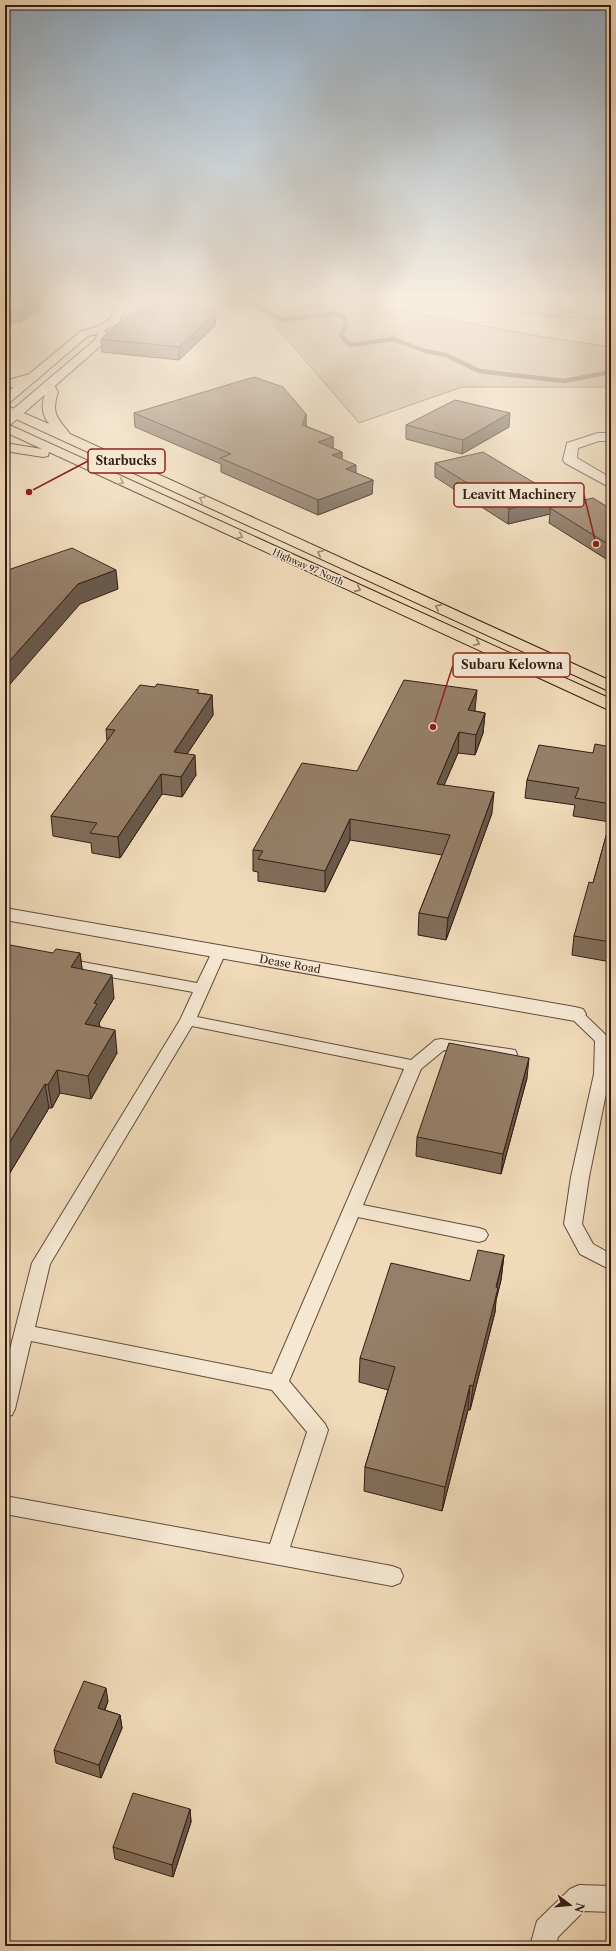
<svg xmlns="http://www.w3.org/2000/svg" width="616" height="1951" viewBox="0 0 616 1951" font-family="'Libre Caslon Text',serif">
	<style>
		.green { fill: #d0ba9d; stroke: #826c58 }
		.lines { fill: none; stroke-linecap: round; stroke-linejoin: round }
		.stream { stroke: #7e6855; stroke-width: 4.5 }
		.lane-casing { stroke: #634c3c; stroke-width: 2 }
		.street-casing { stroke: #634c3c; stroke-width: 2 }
		.secondary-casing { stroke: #341d13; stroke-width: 2 }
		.highway-casing { stroke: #341d13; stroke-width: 2 }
		.lane { fill: #f5e7d2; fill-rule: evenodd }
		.street { fill: #f5e7d2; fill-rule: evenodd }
		.secondary { fill: #f5e7d2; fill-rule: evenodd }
		.highway { fill: #f0dab9; fill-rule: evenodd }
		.wall { fill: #816d5a; stroke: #341d13 }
		.shaded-wall { fill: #69594a; stroke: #341d13 }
		.building { fill: #967f69; stroke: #341d13 }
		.oneway { stroke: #927c66 }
		.labels { text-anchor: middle; stroke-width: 3; stroke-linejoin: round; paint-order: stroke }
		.far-street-label { font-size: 9px; fill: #341d13; stroke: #f5e7d2 }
		.street-label { font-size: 11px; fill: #341d13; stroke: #f5e7d2 }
		.leader { fill: none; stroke: #8f2418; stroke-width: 1.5 }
		.callout-dot { fill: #8f2418; stroke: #f5e7d2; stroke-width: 1.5 }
		.callout { fill: #f5e7d2; stroke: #8f2418; stroke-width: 1.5 }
		.callout-label { font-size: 12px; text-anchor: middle; font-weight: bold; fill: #341d13 }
	</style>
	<rect width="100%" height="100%" fill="#f0dab9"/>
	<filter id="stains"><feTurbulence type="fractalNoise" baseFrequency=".005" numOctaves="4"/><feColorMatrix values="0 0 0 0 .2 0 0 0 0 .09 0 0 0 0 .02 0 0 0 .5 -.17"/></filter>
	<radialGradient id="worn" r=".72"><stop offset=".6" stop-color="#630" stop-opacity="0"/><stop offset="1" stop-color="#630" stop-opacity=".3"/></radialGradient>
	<g class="green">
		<path d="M 255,302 L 358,302 L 532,335 L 611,347 L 611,387 L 462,387 L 359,423 Z"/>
		<path d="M 464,302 L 611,302 L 611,320 L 543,316 Z"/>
	</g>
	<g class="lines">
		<path class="stream" d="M 250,302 L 282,320 L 333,314 L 343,315 L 346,324 L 341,336 L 350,345 L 393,339 L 425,351 L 446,355 L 479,371 L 564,381 L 611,372"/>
		<defs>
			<g id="lane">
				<path d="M 219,947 L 224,949 L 226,952 L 197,1017 L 411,1060 L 435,1040 L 441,1039 L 509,1049 L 515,1050 L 517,1054 L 515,1058 L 509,1059 L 444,1050 L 421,1069 L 363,1205 L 479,1228 L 485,1230 L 488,1235 L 485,1240 L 479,1242 L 358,1217 L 289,1381 L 325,1424 L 328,1430 L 290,1547 L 392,1566 L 400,1569 L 403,1576 L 400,1583 L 392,1586 L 5,1514 L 5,1496 L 270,1544 L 307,1432 L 272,1390 L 31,1341 L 15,1409 L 12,1415 L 5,1417 L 5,1369 L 32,1263 L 180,1020 L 193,992 L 61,968 L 56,966 L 54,963 L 56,960 L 61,958 L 197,983 L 212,952 L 214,949 ZM 192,1026 L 404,1069 L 272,1374 L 35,1327 L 50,1264 Z"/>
				<path d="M 575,1009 L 580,1010 L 611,1040 L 610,1074 L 589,1177 L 582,1224 L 593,1244 L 611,1254 L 611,1270 L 580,1254 L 564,1224 L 571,1177 L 594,1074 L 595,1041 L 567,1014 L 570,1010 Z"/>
				<path d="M 579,1885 L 611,1886 L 611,1912 L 584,1911 L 558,1937 L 556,1946 L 530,1946 L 537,1921 L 570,1889 Z"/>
			</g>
			<g id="street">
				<path d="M 598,433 L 611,433 L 611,441 L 599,441 L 578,448 L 577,458 L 611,478 L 611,488 L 565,463 L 563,460 L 567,443 Z"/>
				<path d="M 5,908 L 575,1007 L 583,1009 L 586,1014 L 583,1019 L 575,1021 L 5,920 Z"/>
			</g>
			<path id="secondary" d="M 118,302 L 128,302 L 119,323 L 104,331 L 108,334 L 105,342 L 9,426 L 5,427 L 5,416 L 96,339 L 97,334 L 88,336 L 9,403 L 5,404 L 5,394 L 80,332 L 99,326 L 110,319 Z"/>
			<g id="highway">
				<path d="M 33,373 L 39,377 L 37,380 L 5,389 L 5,381 Z"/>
				<path d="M 49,382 L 53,383 L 58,392 C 51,414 57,417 70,434 L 611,681 L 611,692 L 5,414 L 5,405 L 49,424 C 41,413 41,404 46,392 L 43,386 Z"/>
				<path d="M 5,423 L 611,699 L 611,711 L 49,452 L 48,456 L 43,457 L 5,451 L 5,443 L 42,449 L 5,432 Z"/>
			</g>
		</defs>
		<use href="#lane" class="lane-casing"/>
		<use href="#street" class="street-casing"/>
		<use href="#secondary" class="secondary-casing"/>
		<use href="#highway" class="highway-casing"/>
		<use href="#lane" class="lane"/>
		<use href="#street" class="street"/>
		<use href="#secondary" class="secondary"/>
		<use href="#highway" class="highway"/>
	</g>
	<g class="wall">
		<path d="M 5,302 L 48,302 L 20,323 L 12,322 L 5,324 Z"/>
		<path d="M 216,320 L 215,321 L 215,326 L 179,360 L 102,352 L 101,339 Z"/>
		<path d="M 134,413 L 306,414 L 306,426 L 333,437 L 333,448 L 342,452 L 342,459 L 356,473 L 373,480 L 372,494 L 318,515 L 221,472 L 221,464 L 135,427 Z"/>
		<path d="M 406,425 L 509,427 L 462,454 L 406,439 Z"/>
		<path d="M 435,463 L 558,506 L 611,509 L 611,562 L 549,523 L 550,514 L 508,524 L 435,477 Z"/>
		<path d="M 199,693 L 212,695 L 213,715 L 187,754 L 196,775 L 182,797 L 162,794 L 120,858 L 92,853 L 91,843 L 53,836 L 51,816 L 107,741 L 106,729 Z"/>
		<path d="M 475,710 L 475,711 L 485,713 L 483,733 L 475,755 L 458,753 L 444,785 L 492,813 L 446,940 L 418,935 L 419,913 L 442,855 L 350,840 L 325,892 L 258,881 L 258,872 L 253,871 L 253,850 L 357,771 Z"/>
		<path d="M 611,747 L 611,962 L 572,955 L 574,936 L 593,883 L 610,822 L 573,816 L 575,805 L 525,798 L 527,780 L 593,753 Z"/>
		<path d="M 53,953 L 80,953 L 82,969 L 114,998 L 99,1023 L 100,1027 L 117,1053 L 91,1099 L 60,1093 L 52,1108 L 49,1108 L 5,1181 Z"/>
		<path d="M 527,1078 L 501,1174 L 416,1156 L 417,1137 Z"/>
		<path d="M 504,1255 L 501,1280 L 496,1300 L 495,1312 L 470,1410 L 468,1410 L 442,1511 L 364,1491 L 365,1467 L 388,1390 L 359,1382 L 360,1358 L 470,1281 Z"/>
		<path d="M 108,1701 L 105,1710 L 120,1715 L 122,1728 L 101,1778 L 56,1763 L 54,1750 Z"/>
		<path d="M 190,1809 L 191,1822 L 173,1877 L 115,1859 L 113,1847 Z"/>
	</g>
	<g class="shaded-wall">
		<path d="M 30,302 L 48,302 L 20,323 L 19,311 Z"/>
		<path d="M 215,308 L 216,320 L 215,321 L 215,326 L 179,360 L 179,347 L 209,313 Z"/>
		<path d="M 10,310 L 12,322 L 5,324 L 5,311 Z"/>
		<path d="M 510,413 L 509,427 L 462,454 L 463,440 Z"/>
		<path d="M 306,414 L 306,428 L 302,425 Z"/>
		<path d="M 333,437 L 333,451 L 318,442 Z"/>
		<path d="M 342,452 L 342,466 L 332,455 Z"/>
		<path d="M 356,465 L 356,480 L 346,469 Z"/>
		<path d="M 373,480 L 372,494 L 318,515 L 318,500 Z"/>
		<path d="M 558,497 L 557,512 L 550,508 L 550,514 L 508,524 L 509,509 Z"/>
		<path d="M 116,570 L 118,589 L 80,604 L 5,690 L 5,666 L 78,584 Z"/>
		<path d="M 477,690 L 475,710 L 467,730 L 468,710 Z"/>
		<path d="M 212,695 L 213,715 L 175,772 L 174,752 Z"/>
		<path d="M 485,713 L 483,733 L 475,755 L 476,735 Z"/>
		<path d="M 459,732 L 458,753 L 436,804 L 437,784 Z"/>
		<path d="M 195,755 L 196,775 L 182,797 L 181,777 Z"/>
		<path d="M 161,774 L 162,794 L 120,858 L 118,837 Z"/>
		<path d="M 494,792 L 492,813 L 446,940 L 448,918 Z"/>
		<path d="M 350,819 L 350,840 L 325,892 L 325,871 Z"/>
		<path d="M 80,953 L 83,976 L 71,967 Z"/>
		<path d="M 112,975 L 114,998 L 99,1023 L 100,1027 L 85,1024 L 94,1003 Z"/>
		<path d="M 115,1030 L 117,1053 L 91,1099 L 88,1076 Z"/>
		<path d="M 529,1058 L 527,1078 L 501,1174 L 503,1154 Z"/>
		<path d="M 57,1070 L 60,1093 L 52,1108 L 48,1085 Z"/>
		<path d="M 45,1084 L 49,1108 L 5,1181 L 5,1150 Z"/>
		<path d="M 504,1255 L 501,1280 L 496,1300 L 495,1312 L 470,1410 L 473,1386 Z"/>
		<path d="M 470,1385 L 468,1410 L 442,1511 L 445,1487 Z"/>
		<path d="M 106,1688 L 108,1701 L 100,1721 L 98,1708 Z"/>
		<path d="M 120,1715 L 122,1728 L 101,1778 L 99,1765 Z"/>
		<path d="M 190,1809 L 191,1822 L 173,1877 L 172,1865 Z"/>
	</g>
	<g class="building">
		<path d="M 5,302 L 30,302 L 19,311 L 10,310 L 5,311 Z"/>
		<path d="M 145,302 L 157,302 L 215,308 L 209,313 L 214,314 L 179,347 L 101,339 Z"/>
		<path d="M 254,377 L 283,387 L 306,414 L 302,425 L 333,437 L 318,442 L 342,452 L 332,455 L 356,465 L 346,469 L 373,480 L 318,500 L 220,458 L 231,454 L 134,413 Z"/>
		<path d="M 455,400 L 510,413 L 463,440 L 406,425 Z"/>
		<path d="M 483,452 L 558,497 L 509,509 L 435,463 Z"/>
		<path d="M 593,498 L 611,509 L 611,546 L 550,508 Z"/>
		<path d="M 72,548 L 116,570 L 78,584 L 5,666 L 5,571 Z"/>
		<path d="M 404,680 L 477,690 L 468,710 L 485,713 L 476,735 L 459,732 L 437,784 L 494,792 L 448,918 L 419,913 L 450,835 L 350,819 L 325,871 L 258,859 L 263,851 L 253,850 L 302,763 L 357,771 Z"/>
		<path d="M 157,684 L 199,690 L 197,693 L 212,695 L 174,752 L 195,755 L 181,777 L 161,774 L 118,837 L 90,833 L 97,823 L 51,816 L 115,730 L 106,729 L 140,685 L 155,687 Z"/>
		<path d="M 595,744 L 611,747 L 611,804 L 575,798 L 579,788 L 527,780 L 539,745 L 593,753 Z"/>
		<path d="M 611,818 L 611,942 L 574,936 L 589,882 L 593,883 Z"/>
		<path d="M 5,944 L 53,953 L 56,949 L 80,953 L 71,967 L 112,975 L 94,1003 L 97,1004 L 85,1024 L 115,1030 L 88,1076 L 57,1070 L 48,1085 L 45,1084 L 5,1150 Z"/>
		<path d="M 449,1043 L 529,1058 L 503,1154 L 417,1137 Z"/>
		<path d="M 478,1250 L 504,1255 L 496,1287 L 498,1288 L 473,1386 L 470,1385 L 445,1487 L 365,1467 L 395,1367 L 360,1358 L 391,1263 L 470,1281 Z"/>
		<path d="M 84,1681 L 106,1688 L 98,1708 L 120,1715 L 99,1765 L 54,1750 Z"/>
		<path d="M 133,1793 L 190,1809 L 172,1865 L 113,1847 Z"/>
	</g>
	<defs><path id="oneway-chevron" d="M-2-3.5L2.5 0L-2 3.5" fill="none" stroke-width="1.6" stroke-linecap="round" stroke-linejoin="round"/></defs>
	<g class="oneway">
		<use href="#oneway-chevron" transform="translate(121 482) rotate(25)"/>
		<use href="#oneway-chevron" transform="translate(202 499) rotate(-155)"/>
		<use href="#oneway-chevron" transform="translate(240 536) rotate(24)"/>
		<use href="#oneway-chevron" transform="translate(320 553) rotate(-155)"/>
		<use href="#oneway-chevron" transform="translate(358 589) rotate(24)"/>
		<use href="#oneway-chevron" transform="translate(438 607) rotate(-155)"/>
		<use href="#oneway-chevron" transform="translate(477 643) rotate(25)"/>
	</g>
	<linearGradient id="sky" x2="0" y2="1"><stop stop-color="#91aabf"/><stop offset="0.52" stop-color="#f8eee0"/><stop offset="1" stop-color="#f8eee0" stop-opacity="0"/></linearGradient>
	<rect width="616" height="576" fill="url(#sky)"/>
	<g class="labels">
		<g class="far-street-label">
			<text transform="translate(308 567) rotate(24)" y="3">Highway 97 North</text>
		</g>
		<g class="street-label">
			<text transform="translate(290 964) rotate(10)" y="4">Dease Road</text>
		</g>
	</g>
	<path class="leader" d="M29 492L88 461M596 544L584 495M433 727L453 665"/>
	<g class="callout-dot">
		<circle cx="29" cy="492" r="4"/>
		<circle cx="596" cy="544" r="4"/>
		<circle cx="433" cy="727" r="4"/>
	</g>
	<g class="callout">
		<rect x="88" y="449" width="77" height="24" rx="4"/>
		<rect x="454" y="483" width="130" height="24" rx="4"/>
		<rect x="453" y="653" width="117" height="24" rx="4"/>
	</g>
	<g class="callout-label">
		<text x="126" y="465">Starbucks</text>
		<text x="519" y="499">Leavitt Machinery</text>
		<text x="512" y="669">Subaru Kelowna</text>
	</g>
	<rect width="616" height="1951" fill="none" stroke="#f0dab9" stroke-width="20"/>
	<rect x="6" y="6" width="604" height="1939" fill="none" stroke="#341d13" stroke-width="2"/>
	<rect x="10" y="10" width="596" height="1931" fill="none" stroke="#341d13"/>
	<g transform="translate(570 1905) rotate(106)" stroke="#f5e7d2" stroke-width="3" paint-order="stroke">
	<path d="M0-3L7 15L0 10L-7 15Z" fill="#341d13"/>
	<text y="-6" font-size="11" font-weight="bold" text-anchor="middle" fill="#341d13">N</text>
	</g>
	<rect width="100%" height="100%" filter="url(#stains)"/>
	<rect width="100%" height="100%" fill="url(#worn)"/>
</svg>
